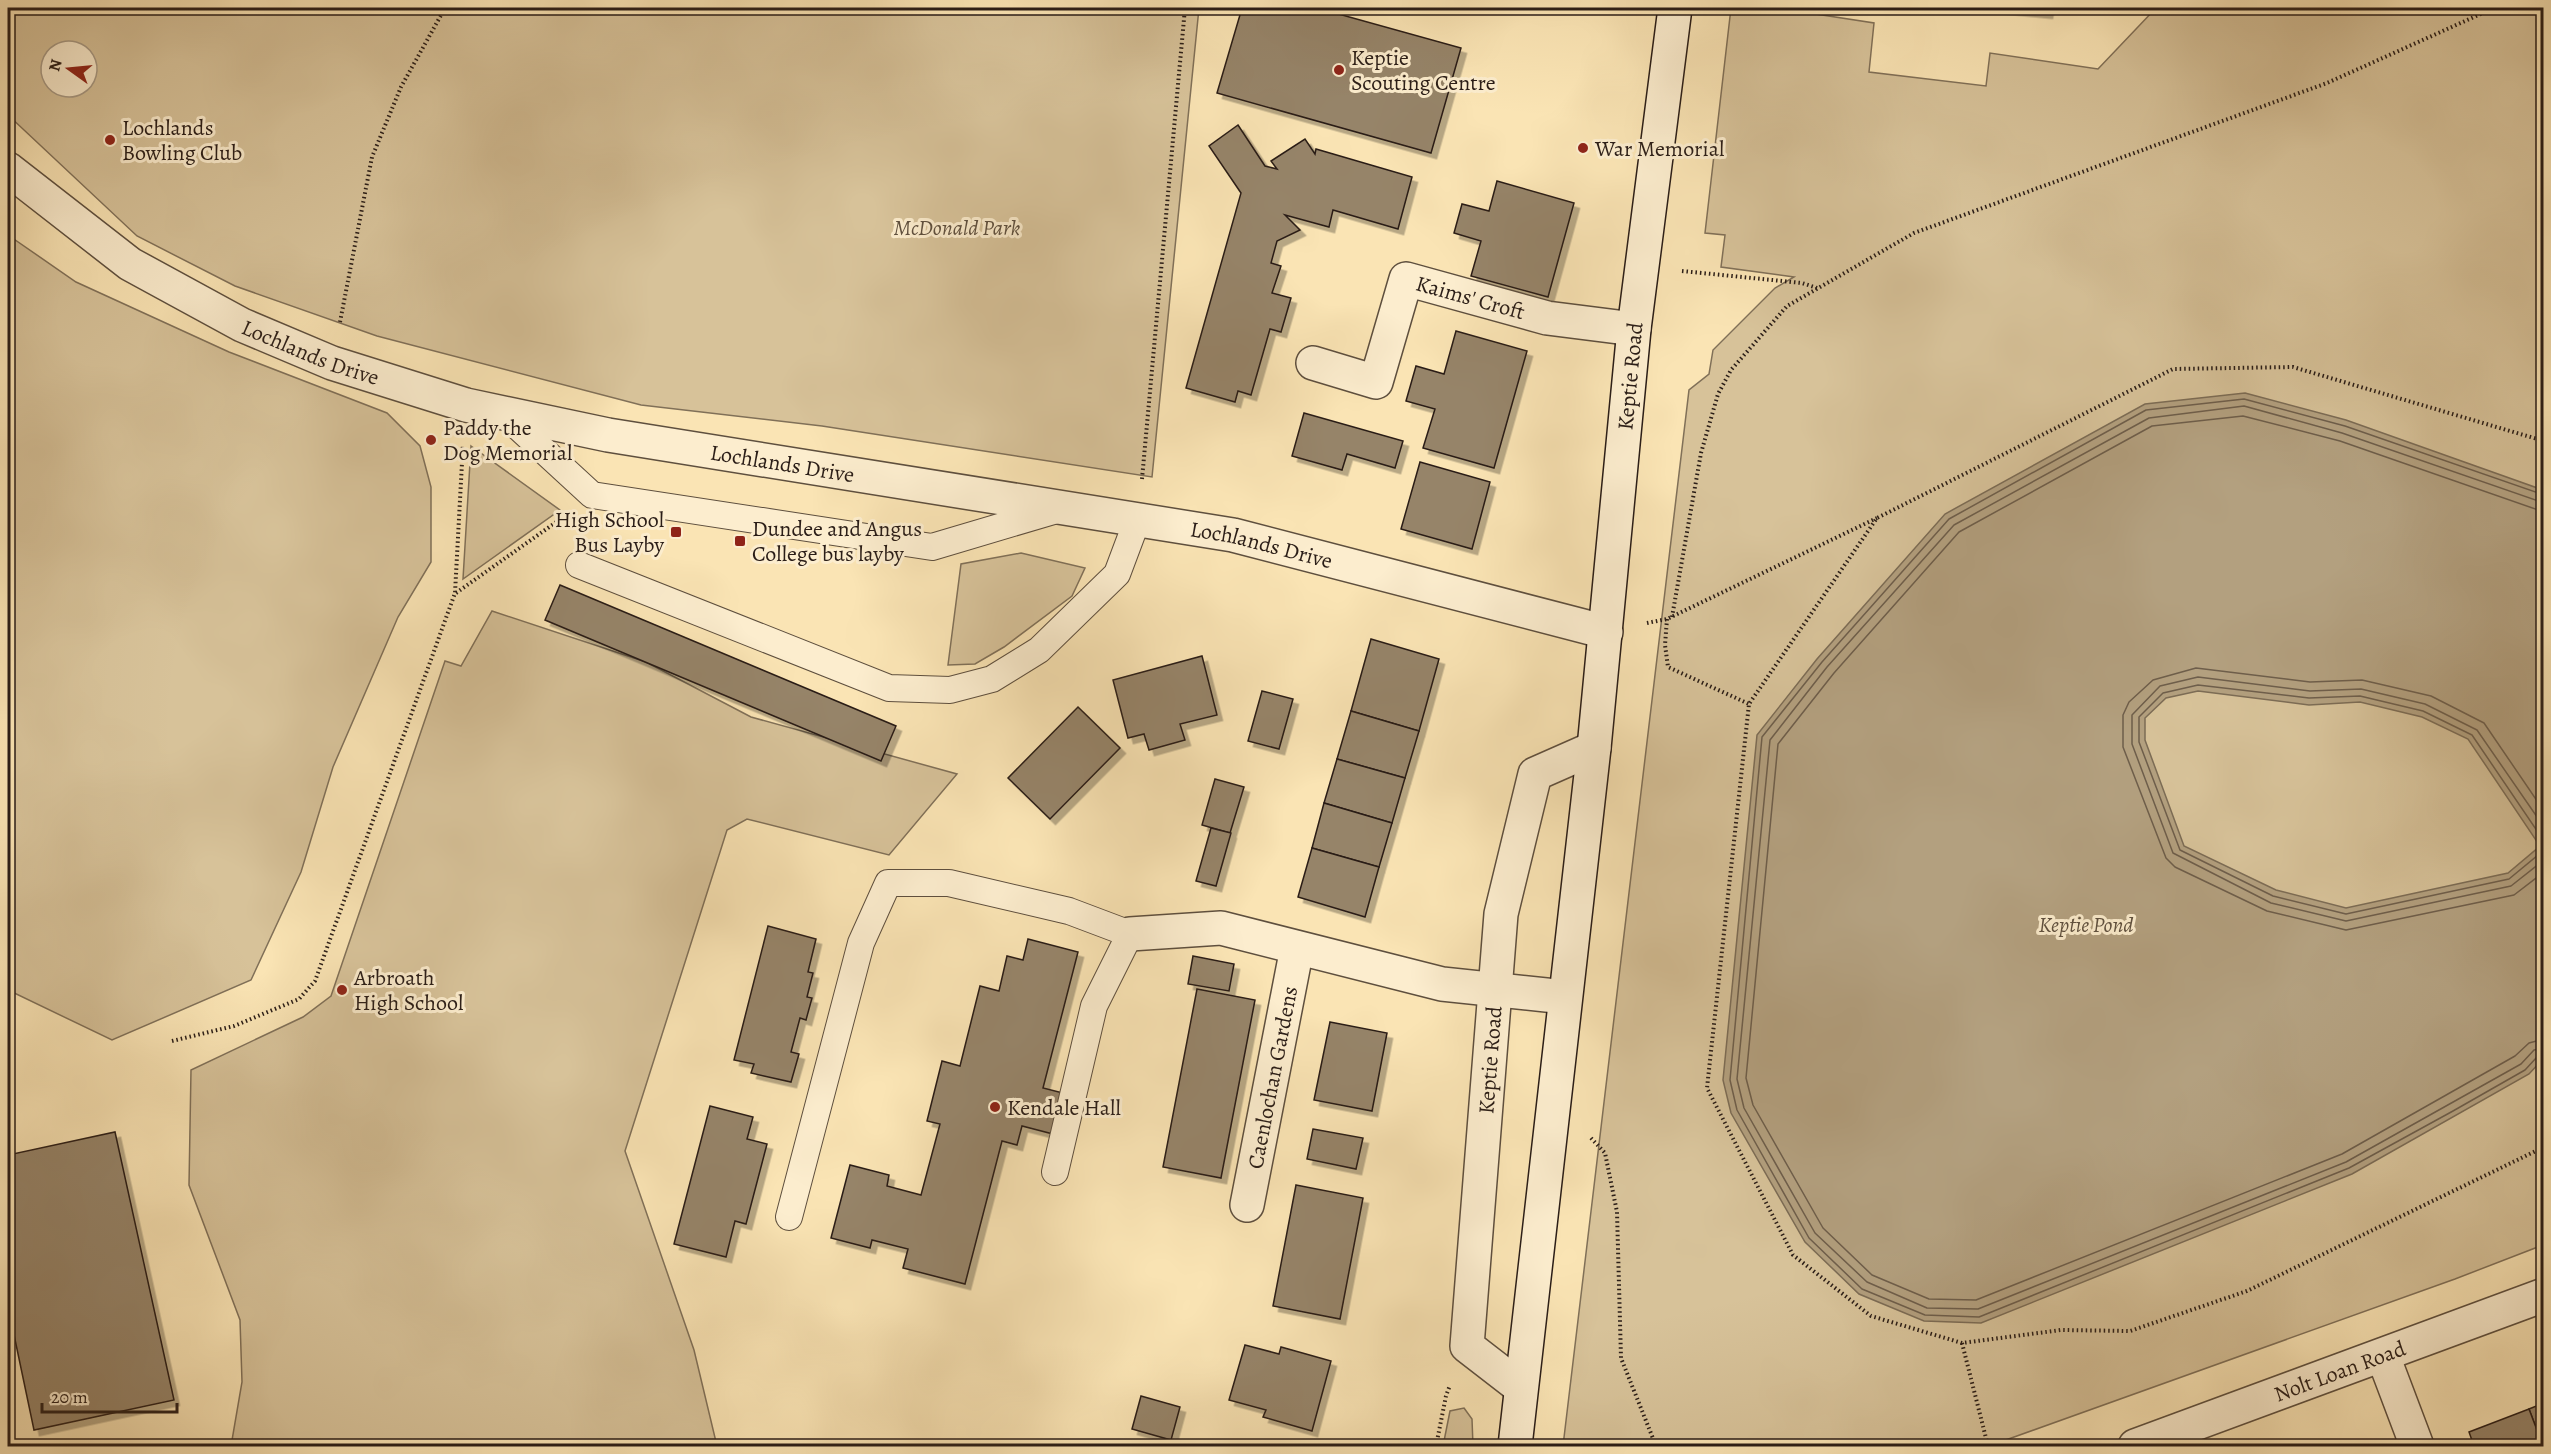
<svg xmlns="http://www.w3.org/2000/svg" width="2551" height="1454" viewBox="0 0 2551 1454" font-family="Alegreya,serif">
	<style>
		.green { fill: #d7c299; stroke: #807058; stroke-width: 1.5; fill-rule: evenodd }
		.water { fill: #b3a07f; stroke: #7c6c55; stroke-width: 1.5; fill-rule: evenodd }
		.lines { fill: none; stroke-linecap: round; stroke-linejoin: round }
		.shore { stroke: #6e5e4b; stroke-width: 1.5 }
		.building { fill: #968469; stroke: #2a1d17; stroke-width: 1.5; filter: url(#shadow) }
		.service-casing { stroke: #5e4f3e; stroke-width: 28 }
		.minor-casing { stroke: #5e4f3e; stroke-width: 36 }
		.secondary-casing { stroke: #2a1d17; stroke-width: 36 }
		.path { stroke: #2a1d17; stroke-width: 4; stroke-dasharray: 1.5 3; stroke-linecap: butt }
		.service { stroke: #fcedce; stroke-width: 26 }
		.minor { stroke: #fcedce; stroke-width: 33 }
		.secondary { stroke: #fcedce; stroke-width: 33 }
		.poi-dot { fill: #8f2418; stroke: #fcedce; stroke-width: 2 }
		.labels { text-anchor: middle; stroke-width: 6; stroke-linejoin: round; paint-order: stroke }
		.poi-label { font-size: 22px; fill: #2a1d17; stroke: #fcedce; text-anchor: start }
		.park-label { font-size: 22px; font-style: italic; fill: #5e4f3e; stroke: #fcedce }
		.street-label { font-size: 22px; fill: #2a1d17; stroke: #fcedce }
	</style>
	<defs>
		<filter id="shadow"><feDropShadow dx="5.5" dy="5.5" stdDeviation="0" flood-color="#0004"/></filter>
	</defs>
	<rect width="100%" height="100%" fill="#fae4b4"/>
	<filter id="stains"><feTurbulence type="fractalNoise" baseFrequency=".00333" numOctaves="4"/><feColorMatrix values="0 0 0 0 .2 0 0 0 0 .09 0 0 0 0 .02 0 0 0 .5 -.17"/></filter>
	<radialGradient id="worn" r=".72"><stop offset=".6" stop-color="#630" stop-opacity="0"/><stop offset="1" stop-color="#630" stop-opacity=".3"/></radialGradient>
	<g class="green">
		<path d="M 8,8 L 1199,8 L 1152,477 L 822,426 L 641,405 L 377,336 L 235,286 L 137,236 L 8,115 ZM 51,51 L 87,51 L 87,87 L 51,87 Z"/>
		<path d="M 1731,8 L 1777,8 L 1874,23 L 1869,72 L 1986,86 L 1990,53 L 2098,69 L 2156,8 L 2543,8 L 2543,1245 L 2455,1279 L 1989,1446 L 1563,1446 L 1689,390 L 1709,374 L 1713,350 L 1775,288 L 1794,277 L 1721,267 L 1725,235 L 1705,233 Z"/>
		<path d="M 8,235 L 76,282 L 229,352 L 387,413 L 420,446 L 431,487 L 431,562 L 398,617 L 333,767 L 301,872 L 251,980 L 112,1040 L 8,990 Z"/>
		<path d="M 471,446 L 560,510 L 463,579 Z"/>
		<path d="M 1021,553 L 1085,568 L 1072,596 L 1004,647 L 975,664 L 948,665 L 961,564 Z"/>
		<path d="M 492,611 L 646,662 L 751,717 L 957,774 L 889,855 L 747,819 L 727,830 L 625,1151 L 694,1350 L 717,1446 L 231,1446 L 242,1382 L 240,1320 L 189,1185 L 191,1070 L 303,1017 L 331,996 L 445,661 L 461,666 Z"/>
		<path d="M 1464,1408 L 1472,1419 L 1473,1446 L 1443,1446 L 1450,1411 Z"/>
	</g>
	<path class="water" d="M 2245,393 L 2346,420 L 2543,490 L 2543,1059 L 2529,1074 L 2352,1174 L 1981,1323 L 1924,1321 L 1859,1294 L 1805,1242 L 1731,1113 L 1723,1080 L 1757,735 L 1817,659 L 1945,514 L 2145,404 ZM 2198,691 L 2309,705 L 2360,702 L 2422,717 L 2468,739 L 2540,846 L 2508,873 L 2346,908 L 2276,890 L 2184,846 L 2145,740 L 2145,718 L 2166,698 Z"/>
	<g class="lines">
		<g class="shore">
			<path d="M 2544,495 L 2345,426 L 2244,399 L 2146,410 L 1949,519 L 1822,662 L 1762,737 L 1730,1080 L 1737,1110 L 1809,1238 L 1862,1289 L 1925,1315 L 1979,1317 L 2349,1168 L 2453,1111 L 2525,1070 L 2537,1057 L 2544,1056"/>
			<path d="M 2544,503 L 2342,433 L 2244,406 L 2149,418 L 1954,525 L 1827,667 L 1770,740 L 1737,1079 L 1744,1108 L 1815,1233 L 1867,1282 L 1927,1308 L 1978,1309 L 2346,1162 L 2521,1064 L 2534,1050 L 2544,1048"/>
			<path d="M 2544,512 L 2340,441 L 2243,416 L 2152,426 L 1959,532 L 1834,673 L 1778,744 L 1746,1078 L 1753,1105 L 1823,1228 L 1872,1275 L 1929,1299 L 1976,1300 L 2342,1154 L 2515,1056 L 2529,1043 L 2544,1039"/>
			<path d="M 2544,811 L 2484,723 L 2431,696 L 2362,680 L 2310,682 L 2196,668 L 2153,680 L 2129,702 L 2123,715 L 2123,747 L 2166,858 L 2175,867 L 2267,911 L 2346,930 L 2514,895 L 2544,872"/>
			<path d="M 2544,827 L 2477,730 L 2425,704 L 2361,689 L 2310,691 L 2198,677 L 2160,686 L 2132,715 L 2132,744 L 2173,853 L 2271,903 L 2346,921 L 2511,886 L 2544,860"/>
			<path d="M 2544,841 L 2472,735 L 2423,711 L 2360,696 L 2309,698 L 2198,685 L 2163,693 L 2139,717 L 2139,742 L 2180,850 L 2273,896 L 2346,914 L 2509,879 L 2544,850"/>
		</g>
	</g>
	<g class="building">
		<path d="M 1242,8 L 1317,8 L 1461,48 L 1431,153 L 1217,93 Z"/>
		<path d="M 1997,8 L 2048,8 L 2047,13 Z"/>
		<path d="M 1238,125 L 1265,166 L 1277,169 L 1271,161 L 1305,139 L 1315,154 L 1316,149 L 1412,177 L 1398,229 L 1333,210 L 1329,227 L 1285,215 L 1300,230 L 1277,241 L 1271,263 L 1281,266 L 1272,293 L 1291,298 L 1281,332 L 1270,329 L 1251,395 L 1238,391 L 1235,402 L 1186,388 L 1241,193 L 1209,146 Z"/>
		<path d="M 1497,181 L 1574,203 L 1548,297 L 1471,276 L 1481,241 L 1454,233 L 1462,204 L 1489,211 Z"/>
		<path d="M 1456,331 L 1527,351 L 1494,468 L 1423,448 L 1435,409 L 1406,401 L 1416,366 L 1444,374 Z"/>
		<path d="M 1304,413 L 1403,441 L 1395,468 L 1347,454 L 1342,470 L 1292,456 Z"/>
		<path d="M 1420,462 L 1490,482 L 1472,549 L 1401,529 Z"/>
		<path d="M 560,585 L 896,726 L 881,761 L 545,620 Z"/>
		<path d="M 1371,639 L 1439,659 L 1419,731 L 1351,711 Z"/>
		<path d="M 1202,656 L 1217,715 L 1180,724 L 1185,740 L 1149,750 L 1144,734 L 1128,738 L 1113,680 Z"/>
		<path d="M 1262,691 L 1293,699 L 1279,749 L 1248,741 Z"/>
		<path d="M 1078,707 L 1120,748 L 1050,819 L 1008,778 Z"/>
		<path d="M 1351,711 L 1419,731 L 1405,778 L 1337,759 Z"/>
		<path d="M 1337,759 L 1405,778 L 1392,823 L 1324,803 Z"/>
		<path d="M 1215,779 L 1244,787 L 1230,833 L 1202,825 Z"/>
		<path d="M 1324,803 L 1392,823 L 1379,867 L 1312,848 Z"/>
		<path d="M 1211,828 L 1231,833 L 1216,886 L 1196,881 Z"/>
		<path d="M 1312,848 L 1379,867 L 1365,917 L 1298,897 Z"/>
		<path d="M 768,926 L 816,939 L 808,972 L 813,973 L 807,997 L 812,998 L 806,1020 L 800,1018 L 791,1052 L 799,1054 L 791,1082 L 751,1073 L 754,1064 L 734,1060 Z"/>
		<path d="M 1028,939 L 1078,952 L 1043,1088 L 1063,1093 L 1053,1134 L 1022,1126 L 1017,1145 L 1002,1141 L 965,1284 L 903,1268 L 908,1249 L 872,1240 L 870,1248 L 831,1238 L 850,1165 L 889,1175 L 887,1186 L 921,1195 L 940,1124 L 927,1121 L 942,1061 L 960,1066 L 980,986 L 999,991 L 1007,956 L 1023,960 Z"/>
		<path d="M 1193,956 L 1234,964 L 1229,991 L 1188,984 Z"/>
		<path d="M 1197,989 L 1255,1000 L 1221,1178 L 1163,1167 Z"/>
		<path d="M 1330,1022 L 1387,1033 L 1372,1111 L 1314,1100 Z"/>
		<path d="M 710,1106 L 753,1117 L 747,1139 L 767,1144 L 746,1224 L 735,1221 L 726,1257 L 674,1244 Z"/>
		<path d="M 1313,1129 L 1363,1138 L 1356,1169 L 1307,1159 Z"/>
		<path d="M 115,1132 L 174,1400 L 34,1430 L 13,1330 L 8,1331 L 8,1155 Z"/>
		<path d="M 1296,1185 L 1363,1198 L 1340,1319 L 1273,1306 Z"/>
		<path d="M 1245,1345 L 1279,1354 L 1281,1347 L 1331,1361 L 1312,1431 L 1263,1417 L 1266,1410 L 1229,1400 Z"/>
		<path d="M 1141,1396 L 1180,1407 L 1171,1440 L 1132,1429 Z"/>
		<path d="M 2544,1403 L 2544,1446 L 2543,1446 L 2529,1409 Z"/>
		<path d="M 2529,1409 L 2543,1446 L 2474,1446 L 2469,1432 Z"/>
	</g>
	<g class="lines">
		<defs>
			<g id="service">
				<path d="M 504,414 L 592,495 L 932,547 L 1060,509"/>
				<path d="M 579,565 L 889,688 L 950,690 L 992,679 L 1039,650 L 1117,574 L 1138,518"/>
				<path d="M 789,1217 L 861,943 L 888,883 L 949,883 L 1069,911 L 1130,934 L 1094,1006 L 1055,1172"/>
			</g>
			<g id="minor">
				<path id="s1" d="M 8,169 L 130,264 L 242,325 L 332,363 L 466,405 L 608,435 L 1233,535 L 1606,632"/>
				<path id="s2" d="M 1313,363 L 1376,382 L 1406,279 L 1547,318 L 1634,329"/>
				<path d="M 1130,934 L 1221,928 L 1442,984 L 1565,997"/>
				<path id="s3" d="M 1247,1205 L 1297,948"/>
				<path d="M 2383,1356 L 2417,1446"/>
				<path id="s4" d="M 1520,1387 L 1467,1346 L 1501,914 L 1535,774 L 1594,748"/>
				<path id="s5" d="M 2135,1446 L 2544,1295"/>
			</g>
			<g id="secondary">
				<path id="s6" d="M 1515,1446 L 1594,748 L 1634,329 L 1675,8"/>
			</g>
		</defs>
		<use href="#service" class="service-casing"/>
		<use href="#minor" class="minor-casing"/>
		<use href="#secondary" class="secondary-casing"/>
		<g class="path">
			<path d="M 1682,271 L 1802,283 L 1817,288"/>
			<path d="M 340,322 L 372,157 L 401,87 L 445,8"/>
			<path d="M 2544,441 L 2293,367 L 2173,369 L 1877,518 L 1749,704 L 1707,1088 L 1793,1255 L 1871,1316 L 1962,1343 L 2061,1330 L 2130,1331 L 2247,1291 L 2544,1147"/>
			<path d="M 1142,479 L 1185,8"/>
			<path d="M 456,593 L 562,518"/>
			<path d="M 1672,617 L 1701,453 L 1718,394 L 1731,370 L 1787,306 L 1914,233 L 2327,83 L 2494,8"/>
			<path d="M 1667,619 L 1665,645 L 1668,667 L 1749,704"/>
			<path d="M 1647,623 L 1667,619 L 1877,518"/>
			<path d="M 172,1041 L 234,1026 L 299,999 L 315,981 L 455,593 L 463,444"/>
			<path d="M 1591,1138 L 1605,1153 L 1617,1212 L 1621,1358 L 1656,1446"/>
			<path d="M 1962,1343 L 1988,1446"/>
			<path d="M 1436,1446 L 1446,1396 L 1450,1385"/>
		</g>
		<use href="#service" class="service"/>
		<use href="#minor" class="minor"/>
		<use href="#secondary" class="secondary"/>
	</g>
	<g class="poi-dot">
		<circle cx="1339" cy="70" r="6"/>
		<circle cx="110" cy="140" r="6"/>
		<circle cx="1583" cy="148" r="6"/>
		<circle cx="431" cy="440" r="6"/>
		<rect x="670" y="526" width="12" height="12" rx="3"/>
		<rect x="734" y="535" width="12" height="12" rx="3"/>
		<circle cx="342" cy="990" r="6"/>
		<circle cx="995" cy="1107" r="6"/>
	</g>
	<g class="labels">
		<g class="poi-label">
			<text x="1351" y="65">Keptie<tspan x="1351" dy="25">Scouting Centre</tspan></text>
			<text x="122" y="135">Lochlands<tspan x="122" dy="25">Bowling Club</tspan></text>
			<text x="1595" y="156">War Memorial</text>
			<text x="443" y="435">Paddy the<tspan x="443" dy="25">Dog Memorial</tspan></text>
			<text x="664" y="527" text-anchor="end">High School<tspan x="664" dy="25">Bus Layby</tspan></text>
			<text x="752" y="536">Dundee and Angus<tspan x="752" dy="25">College bus layby</tspan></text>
			<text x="354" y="985">Arbroath<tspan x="354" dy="25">High School</tspan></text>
			<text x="1007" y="1115">Kendale Hall</text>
		</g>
		<g class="park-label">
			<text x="957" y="235">McDonald Park</text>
			<text x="2086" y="932">Keptie Pond</text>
		</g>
		<g class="street-label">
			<text dy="8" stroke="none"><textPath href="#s2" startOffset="240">Kaims' Croft</textPath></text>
			<text dy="8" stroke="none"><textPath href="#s1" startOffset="356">Lochlands Drive</textPath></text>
			<text dy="8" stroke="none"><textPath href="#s6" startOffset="1076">Keptie Road</textPath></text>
			<text dy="8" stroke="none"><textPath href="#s1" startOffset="842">Lochlands Drive</textPath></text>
			<text dy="8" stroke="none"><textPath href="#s1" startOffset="1328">Lochlands Drive</textPath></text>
			<text dy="8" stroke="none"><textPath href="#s4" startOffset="354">Keptie Road</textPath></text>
			<text dy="8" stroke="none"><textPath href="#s3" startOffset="130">Caenlochan Gardens</textPath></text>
			<text dy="8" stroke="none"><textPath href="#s5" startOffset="218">Nolt Loan Road</textPath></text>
		</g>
	</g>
	<rect width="2551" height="1454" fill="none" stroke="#fae4b4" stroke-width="30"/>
	<rect x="9" y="9" width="2533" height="1436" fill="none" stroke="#2a1d17" stroke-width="3"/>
	<rect x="15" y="15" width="2521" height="1424" fill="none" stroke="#2a1d17" stroke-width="1.5"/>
	<g transform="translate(69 69) rotate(285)"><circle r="28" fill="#fcedce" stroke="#a89a85" stroke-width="1.5"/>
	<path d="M0-4.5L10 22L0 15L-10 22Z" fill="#8f2418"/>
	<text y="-9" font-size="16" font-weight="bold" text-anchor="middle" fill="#2a1d17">N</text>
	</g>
	<path d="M42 1403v9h135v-9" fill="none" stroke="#2a1d17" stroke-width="3"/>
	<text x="51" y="1403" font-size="18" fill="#2a1d17" stroke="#fcedce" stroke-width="4.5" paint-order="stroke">20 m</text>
	<rect width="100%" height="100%" filter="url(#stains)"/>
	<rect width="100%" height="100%" fill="url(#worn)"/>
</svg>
